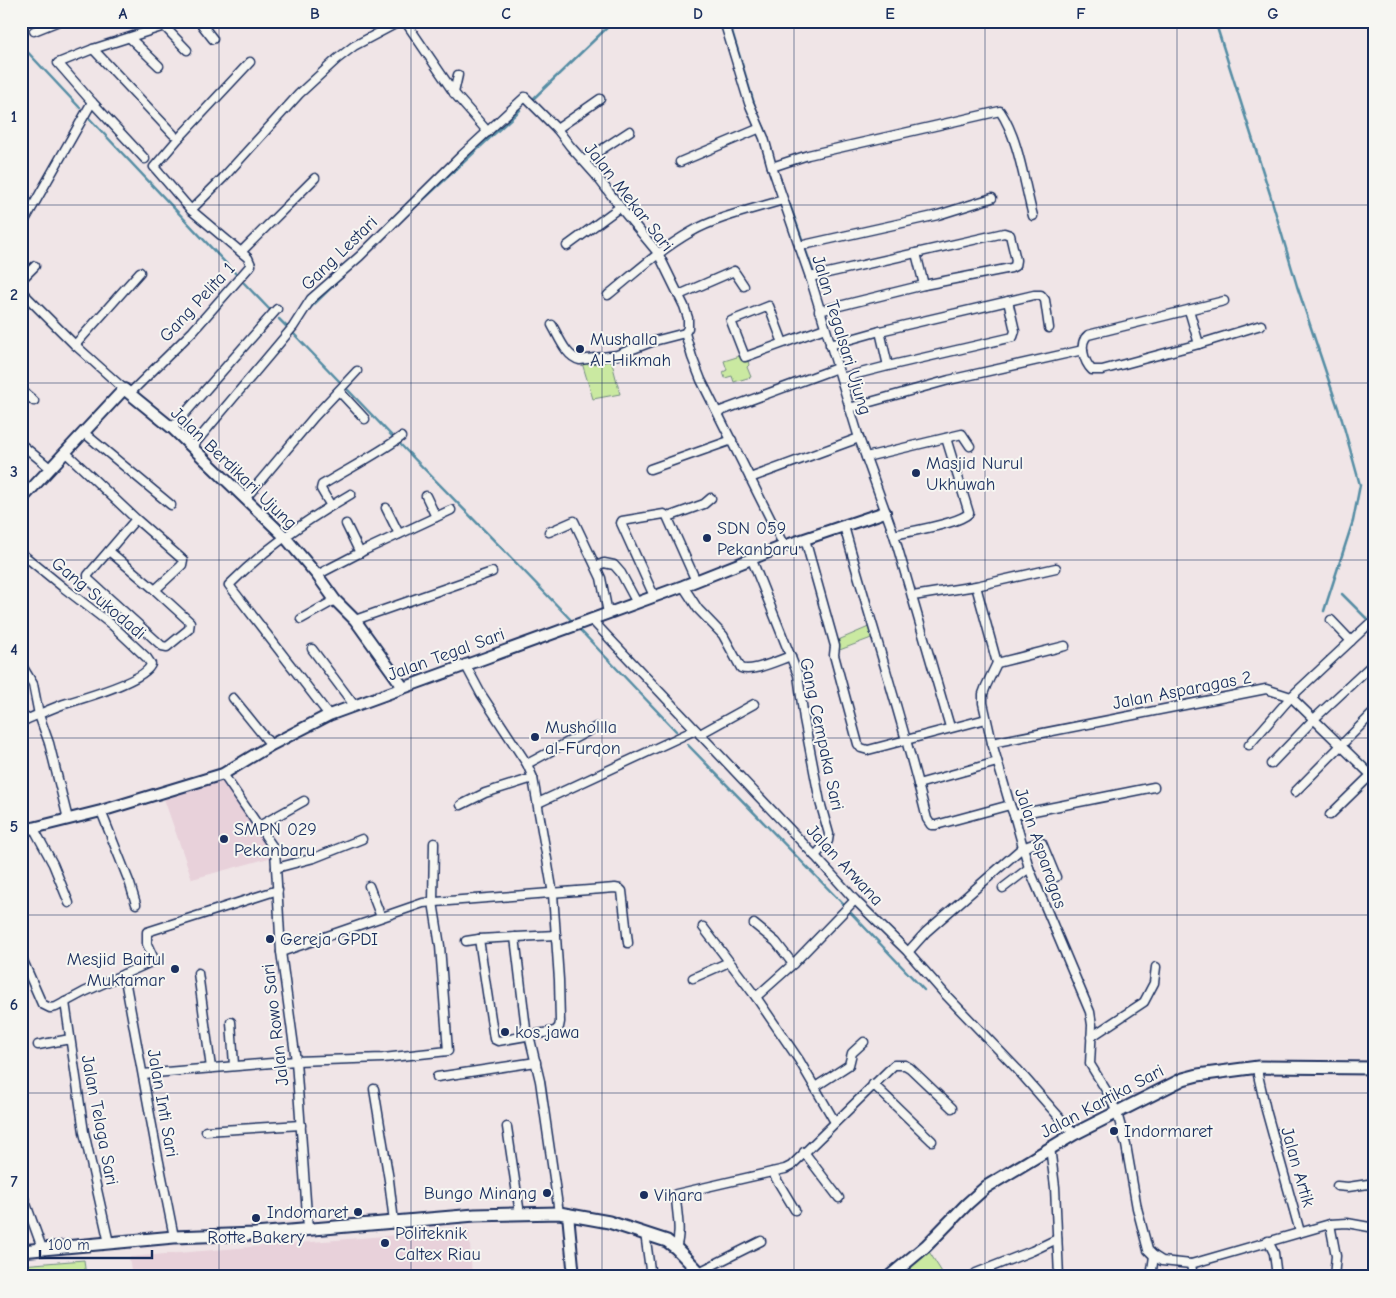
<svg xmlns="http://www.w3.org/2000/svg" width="1396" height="1298" viewBox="0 0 1396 1298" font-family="'Comic Neue',sans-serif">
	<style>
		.built { fill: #e8d1da }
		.green { fill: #cae9a1; stroke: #728c80 }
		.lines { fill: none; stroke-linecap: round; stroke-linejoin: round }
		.stream { stroke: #558da4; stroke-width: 2.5 }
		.minor-casing { stroke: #1b2f5e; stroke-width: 11 }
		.tertiary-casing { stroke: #1b2f5e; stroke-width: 14 }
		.secondary-casing { stroke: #1b2f5e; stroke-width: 15 }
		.minor { stroke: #f6f6f2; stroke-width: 8 }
		.tertiary { stroke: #f6f6f2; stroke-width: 10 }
		.secondary { stroke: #f6f6f2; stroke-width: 11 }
		.grid { fill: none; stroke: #1b2f5e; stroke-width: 1; stroke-opacity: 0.55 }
		.poi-dot { fill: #1b2f5e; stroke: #f6f6f2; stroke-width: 2 }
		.labels { text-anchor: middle; stroke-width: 4; stroke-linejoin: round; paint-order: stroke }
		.street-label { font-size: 18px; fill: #1b2f5e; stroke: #f6f6f2 }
		.poi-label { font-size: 18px; fill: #1b2f5e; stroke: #f6f6f2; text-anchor: start }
		.neatline { fill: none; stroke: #1b2f5e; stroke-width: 2 }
		.grid-label { font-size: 16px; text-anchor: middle; font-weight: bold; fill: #1b2f5e }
	</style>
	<rect width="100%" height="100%" fill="#f0e5e7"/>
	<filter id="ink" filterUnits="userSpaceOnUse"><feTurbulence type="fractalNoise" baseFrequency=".02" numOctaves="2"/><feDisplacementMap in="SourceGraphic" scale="10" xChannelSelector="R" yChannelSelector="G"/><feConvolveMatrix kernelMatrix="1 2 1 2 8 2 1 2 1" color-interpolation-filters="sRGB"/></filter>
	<g filter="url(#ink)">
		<g class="built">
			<path d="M 228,779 L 280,855 L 192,879 L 164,799 Z"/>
			<path d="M 469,1229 L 472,1277 L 132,1277 L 129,1257 Z"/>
		</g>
		<g class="green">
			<path d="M 740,356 L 743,361 L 748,361 L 749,365 L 747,367 L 751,377 L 734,382 L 732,376 L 725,378 L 723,372 L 727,370 L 724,361 Z"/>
			<path d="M 611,359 L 620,394 L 593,399 L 582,363 Z"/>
			<path d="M 871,626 L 874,637 L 837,651 L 836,641 Z"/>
			<path d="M 928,1250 L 945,1277 L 897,1277 Z"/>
			<path d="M 84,1260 L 86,1277 L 21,1277 L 21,1265 Z"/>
		</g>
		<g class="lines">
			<g class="stream">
				<path d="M 729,21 L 757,113 L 765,129"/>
				<path d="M 1215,21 L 1270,194 L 1297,286 L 1342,420 L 1360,485 L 1353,521 L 1324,611"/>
				<path d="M 21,45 L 80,108"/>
				<path d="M 532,100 L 614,21"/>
				<path d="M 89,118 L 236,274"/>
				<path d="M 790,205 L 802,239"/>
				<path d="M 397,224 L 520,110"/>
				<path d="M 806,251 L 813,271"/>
				<path d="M 244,283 L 270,310"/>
				<path d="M 309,309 L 343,276"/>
				<path d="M 279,319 L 287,327"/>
				<path d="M 293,333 L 339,381"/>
				<path d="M 348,390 L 392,436"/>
				<path d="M 401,445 L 522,569 L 571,620"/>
				<path d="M 1342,594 L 1375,627"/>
				<path d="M 580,630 L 676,731"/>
				<path d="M 688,745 L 843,904"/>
				<path d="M 1368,783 L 1375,779"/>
				<path d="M 851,913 L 924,990"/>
			</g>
			<defs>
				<g id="minor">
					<path d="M 199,21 L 213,39"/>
					<path d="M 405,21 L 454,93 L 488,132"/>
					<path d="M 724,21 L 749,103 L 764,138 L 772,167 L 810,277 L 859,438 L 894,535 L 950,727"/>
					<path d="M 164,26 L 187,50"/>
					<path d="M 34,31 L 59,21"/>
					<path d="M 130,38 L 159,66"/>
					<path d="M 93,49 L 173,134"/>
					<path d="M 454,93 L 458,75"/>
					<path d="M 557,129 L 600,99"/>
					<path d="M 145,159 L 92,102 L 58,63 L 93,49 L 180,21"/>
					<path d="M 584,161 L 630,131"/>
					<path d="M 680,162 L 758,129"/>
					<path d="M 772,167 L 808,155 L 1000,111 C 1019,139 1024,183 1033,216"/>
					<path d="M 191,210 L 223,178 L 299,94 L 337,59 L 354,46 L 401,21"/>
					<path d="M 21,227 L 92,102"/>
					<path d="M 567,246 L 620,207"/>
					<path d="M 799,246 L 938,215 L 992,198"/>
					<path d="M 241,252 L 315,178"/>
					<path d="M 916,253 L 924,285"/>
					<path d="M 810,277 L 1004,233 L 1010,235 L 1016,260 L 1015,266 L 1011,268 L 924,285 L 819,311"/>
					<path d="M 21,280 L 35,266"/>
					<path d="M 21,291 L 75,345 L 124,389"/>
					<path d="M 608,295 C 635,273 661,249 691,232 C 717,217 754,209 783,200"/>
					<path d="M 679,295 L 734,271 L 744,286"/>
					<path d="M 1224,301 L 1088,335 C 1078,343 1084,362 1092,370 L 1102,370 L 1199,344 L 1261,325"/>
					<path d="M 1189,310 L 1199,344"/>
					<path d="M 552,325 C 559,337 566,357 580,360 L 617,355 L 654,341 L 685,333"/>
					<path d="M 880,331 L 888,366"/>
					<path d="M 783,343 L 769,306 L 731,321 L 745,357 L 825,328"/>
					<path d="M 75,345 L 140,272"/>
					<path d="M 830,345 L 880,331 L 1034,295 L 1041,295 L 1045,300 L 1049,328"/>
					<path d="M 841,378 L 888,366 L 1013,337 L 1015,331 L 1008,301"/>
					<path d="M 21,390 L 34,401"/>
					<path d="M 339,391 L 365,419"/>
					<path d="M 130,393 L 193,331 L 251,265 L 248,258 L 191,210 L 154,167 L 178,139 L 250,62"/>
					<path d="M 849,408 L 949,380 L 1083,350"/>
					<path d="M 718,412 L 837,368"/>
					<path d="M 172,428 L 277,309"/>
					<path d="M 83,432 L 171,505"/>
					<path d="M 21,444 L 50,468"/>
					<path d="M 192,447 L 293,327 L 311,299 L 360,256 L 460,157 L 525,97 L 557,129 L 570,146 L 595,174 L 624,212 L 658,253 L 684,306 L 688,318 L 688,328 L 685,333 L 692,357 L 701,380 L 784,546"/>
					<path d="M 65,452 L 136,519 L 183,560 L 182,565 L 155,590 L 190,622 L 189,629 L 167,647 L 162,646 L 88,579 L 88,575 L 136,519"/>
					<path d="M 866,457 L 962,434 L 970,446"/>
					<path d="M 650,469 L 732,440"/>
					<path d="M 750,478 L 859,438"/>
					<path d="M 426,496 L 436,517"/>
					<path d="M 245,499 L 314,417 L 357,371"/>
					<path d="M 331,506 L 321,489 L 322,485 C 348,469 376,455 401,437"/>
					<path d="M 386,508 L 399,534"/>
					<path d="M 668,517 L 704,504 L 711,498"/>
					<path d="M 346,524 L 360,553"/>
					<path d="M 844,526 C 871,624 903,721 927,819 L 931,825 L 936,825 L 1010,805"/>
					<path d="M 549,532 L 574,521 L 601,578 L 608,613"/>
					<path d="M 894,535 C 911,531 959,524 969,513 L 946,438"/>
					<path d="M 805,539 L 835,646 L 834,655 L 858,744 L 861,748 L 868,750 L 986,719"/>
					<path d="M 109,551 L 155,590"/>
					<path d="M 21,553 L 64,588 L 112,625 L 147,658 L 151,664 C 147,680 81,699 64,704 C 50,709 35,716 21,722"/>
					<path d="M 752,560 L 798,675 L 804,719 L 820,802 L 829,834 L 828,841 L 815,856"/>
					<path d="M 596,566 L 604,563 L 614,565 L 621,573 L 637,603"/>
					<path d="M 317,575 L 365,550 L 451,510"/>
					<path d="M 683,586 L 698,609 L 723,635 L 741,668 C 752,673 779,660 791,656"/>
					<path d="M 976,586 L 997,663 L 986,686 L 983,694 L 983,703 L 992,743 L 1010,805 L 1014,815 L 1029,868 L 1090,1012 L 1092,1025 L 1090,1064 L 1109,1095 L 1117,1113 L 1126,1145 L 1137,1208 L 1148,1250 L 1154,1256 L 1162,1261 L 1191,1264 L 1330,1224 L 1347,1223 L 1375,1228"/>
					<path d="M 654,596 L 621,523 L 622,521 L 664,514 L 667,516 L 696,581"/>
					<path d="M 913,596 L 976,586 L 1056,568"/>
					<path d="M 301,619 L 335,600"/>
					<path d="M 591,619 L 815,856 L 855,900 L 908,952 L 944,993 L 1017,1069 L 1074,1134"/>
					<path d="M 355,620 L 492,572"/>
					<path d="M 1331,620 L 1351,641"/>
					<path d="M 312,649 L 354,705"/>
					<path d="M 997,663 L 1065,646"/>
					<path d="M 21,664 L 33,684 L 39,715 L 49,743 L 68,819"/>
					<path d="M 465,664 L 481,694 L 527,764 L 533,778 L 553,894 L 559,980 L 560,1022 L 559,1027 L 555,1031 L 498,1041 L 494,1039 L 479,939"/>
					<path d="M 233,698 L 271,745"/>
					<path d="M 329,715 L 229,585 C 267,547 305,521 351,494"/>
					<path d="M 700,734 L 754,704"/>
					<path d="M 992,743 L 1266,689 L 1291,697 L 1371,775 L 1375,771"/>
					<path d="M 1249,745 L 1291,697 L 1368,625"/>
					<path d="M 527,764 L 596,727"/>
					<path d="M 1271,764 L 1314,719 L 1375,662"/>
					<path d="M 223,774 L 275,850 L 281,952 L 296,1061 L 308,1229"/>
					<path d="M 918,784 L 997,762"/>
					<path d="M 1295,792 L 1375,711"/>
					<path d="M 538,803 L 695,730"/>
					<path d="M 461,805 L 485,793 L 533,778"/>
					<path d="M 101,811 L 130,884 L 136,904"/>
					<path d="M 1014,815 L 1154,787"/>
					<path d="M 1330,815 L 1371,775"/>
					<path d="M 259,826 L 304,801"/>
					<path d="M 33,827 L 53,864 L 69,903"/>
					<path d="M 276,868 L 314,858 L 362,839"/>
					<path d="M 369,886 L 381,917"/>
					<path d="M 1003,888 L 1029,868"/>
					<path d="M 754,924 L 776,942 L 793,964"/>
					<path d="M 703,927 L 756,997 L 799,1060 L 835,1122"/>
					<path d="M 515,937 L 526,1029 L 529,1035 L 540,1081 L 559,1213"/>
					<path d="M 466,941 L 479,939 L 556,935"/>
					<path d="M 281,952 L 423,903 L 615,888 L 620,889 L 622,891 L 628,943"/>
					<path d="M 908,952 L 926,932 L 1022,848 L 1039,842 L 1042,843 L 1056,877"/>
					<path d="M 21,956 L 42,1004 L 50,1008 L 56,1007 L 84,992 L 151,962 L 153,957 L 147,944 L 147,932 L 278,890"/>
					<path d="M 198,973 L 211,1068"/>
					<path d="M 124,974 L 155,1142 L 174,1237"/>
					<path d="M 693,978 L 729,962"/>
					<path d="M 756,997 L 793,964 L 855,900"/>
					<path d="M 65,1002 L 84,1132 L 109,1243"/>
					<path d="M 231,1022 L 234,1065"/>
					<path d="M 1091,1037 L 1144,1002 L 1154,983 L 1156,967"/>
					<path d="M 38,1045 L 70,1039"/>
					<path d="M 1258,1067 L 1258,1075 L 1266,1110 L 1300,1232"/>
					<path d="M 1370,1068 L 1375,1096"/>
					<path d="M 143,1074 L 296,1061 L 383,1058 L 448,1051 L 440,946 L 433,902 L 434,843"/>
					<path d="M 437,1077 L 536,1062"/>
					<path d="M 873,1084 L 932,1141"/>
					<path d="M 815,1087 L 849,1065 L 852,1053 L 864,1042"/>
					<path d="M 374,1089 L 389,1180 L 394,1222"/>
					<path d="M 507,1127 L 520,1214"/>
					<path d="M 206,1131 L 301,1125"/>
					<path d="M 1050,1147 L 1055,1187 L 1059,1277"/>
					<path d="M 804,1152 L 839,1198"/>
					<path d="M 772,1172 L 795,1210"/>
					<path d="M 1337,1186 L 1348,1187 L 1375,1183"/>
					<path d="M 21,1190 L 42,1248"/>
					<path d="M 1330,1224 L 1336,1256 L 1334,1277"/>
					<path d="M 645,1233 L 651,1277"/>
					<path d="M 1268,1241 L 1274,1253 L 1277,1277"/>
					<path d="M 676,1248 C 682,1230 676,1212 676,1194 L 785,1169 L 791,1166 L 894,1065 L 905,1065 L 910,1068 L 952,1108"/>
					<path d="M 1191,1264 L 1193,1277"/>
					<path d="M 699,1272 L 761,1241"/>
					<path d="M 976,1273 L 1032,1251 L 1057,1239"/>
					<path d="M 1151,1277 L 1154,1256"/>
				</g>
				<g id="tertiary">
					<path d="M 21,500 L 124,389 L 172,428 L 284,536 L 317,575 L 335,600 L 355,620 L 403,687"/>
					<path d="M 21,831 L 101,811 L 223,774 L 271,745 L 329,715 L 683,586 L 784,546 L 885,512"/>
					<path d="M 568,1214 L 574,1277"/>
				</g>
				<g id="secondary">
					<path d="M 21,1251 L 174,1237 L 255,1234 L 475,1215 L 559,1213 L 609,1222 L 667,1241 L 676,1248 L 704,1277"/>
					<path d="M 889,1277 L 926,1246 L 967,1204 L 986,1187 L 1074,1134 L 1183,1079 L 1198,1075 L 1258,1067 L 1375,1068"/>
				</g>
			</defs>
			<use href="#minor" class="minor-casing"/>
			<use href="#tertiary" class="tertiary-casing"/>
			<use href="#secondary" class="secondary-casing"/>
			<use href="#minor" class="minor"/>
			<use href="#tertiary" class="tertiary"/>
			<use href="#secondary" class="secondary"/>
		</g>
	</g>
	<path class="grid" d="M 219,21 L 219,1277M 411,21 L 411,1277M 602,21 L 602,1277M 794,21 L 794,1277M 985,21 L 985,1277M 1177,21 L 1177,1277M 21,205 L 1375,205M 21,383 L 1375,383M 21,560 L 1375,560M 21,738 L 1375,738M 21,915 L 1375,915M 21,1093 L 1375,1093"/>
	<g class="poi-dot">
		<circle cx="580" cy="349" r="5"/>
		<circle cx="916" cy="473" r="5"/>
		<circle cx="707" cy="538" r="5"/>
		<circle cx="535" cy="737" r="5"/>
		<circle cx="224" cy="839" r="5"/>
		<circle cx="270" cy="939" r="5"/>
		<circle cx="175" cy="969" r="5"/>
		<circle cx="505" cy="1032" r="5"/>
		<circle cx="1114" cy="1131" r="5"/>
		<circle cx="547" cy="1193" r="5"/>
		<circle cx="644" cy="1195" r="5"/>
		<circle cx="358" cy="1212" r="5"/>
		<circle cx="256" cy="1218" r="5"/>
		<circle cx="385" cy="1243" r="5"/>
	</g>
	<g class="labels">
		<g class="street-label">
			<text transform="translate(629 197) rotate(52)" y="6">Jalan Mekar Sari</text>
			<text transform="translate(339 253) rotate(-44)" y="6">Gang Lestari</text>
			<text transform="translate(197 302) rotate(-47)" y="6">Gang Pelita 1</text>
			<text transform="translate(842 335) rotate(73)" y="6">Jalan Tegalsari Ujung</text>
			<text transform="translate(234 468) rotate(44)" y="6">Jalan Berdikari Ujung</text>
			<text transform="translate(99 598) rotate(40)" y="6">Gang Sukodadi</text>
			<text transform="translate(446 654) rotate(-20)" y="6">Jalan Tegal Sari</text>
			<text transform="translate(1182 690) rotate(-11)" y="6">Jalan Asparagas 2</text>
			<text transform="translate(822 734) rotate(78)" y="6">Gang Cempaka Sari</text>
			<text transform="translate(1041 848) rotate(71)" y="6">Jalan Asparagas</text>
			<text transform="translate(845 865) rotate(47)" y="6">Jalan Arwana</text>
			<text transform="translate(275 1025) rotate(-97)" y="6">Jalan Rowo Sari</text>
			<text transform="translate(1102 1101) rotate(-28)" y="6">Jalan Kartika Sari</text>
			<text transform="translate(163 1103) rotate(80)" y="6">Jalan Inti Sari</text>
			<text transform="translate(100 1120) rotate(79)" y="6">Jalan Telaga Sari</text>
			<text transform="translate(1298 1167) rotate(74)" y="6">Jalan Artik</text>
		</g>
		<g class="poi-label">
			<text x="590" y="345">Mushalla<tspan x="590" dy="21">Al-Hikmah</tspan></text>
			<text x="926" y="469">Masjid Nurul<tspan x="926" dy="21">Ukhuwah</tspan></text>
			<text x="717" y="534">SDN 059<tspan x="717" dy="21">Pekanbaru</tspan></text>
			<text x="545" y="733">Mushollla<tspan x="545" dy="21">al-Furqon</tspan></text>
			<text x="234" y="835">SMPN 029<tspan x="234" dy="21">Pekanbaru</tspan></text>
			<text x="280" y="945">Gereja GPDI</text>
			<text x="165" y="965" text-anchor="end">Mesjid Baitul<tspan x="165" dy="21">Muktamar</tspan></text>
			<text x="515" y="1038">kos jawa</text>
			<text x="1124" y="1137">Indormaret</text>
			<text x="537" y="1199" text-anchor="end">Bungo Minang</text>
			<text x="654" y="1201">Vihara</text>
			<text x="348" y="1218" text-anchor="end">Indomaret</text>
			<text x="395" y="1239">Politeknik<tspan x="395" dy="21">Caltex Riau</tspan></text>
			<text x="256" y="1243" text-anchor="middle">Rotte Bakery</text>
		</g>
	</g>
	<rect width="1396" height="1298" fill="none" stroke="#f6f6f2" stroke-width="55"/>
	<path d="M40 1250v8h112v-8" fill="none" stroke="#1b2f5e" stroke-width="2.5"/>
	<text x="48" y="1250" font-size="15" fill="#1b2f5e" stroke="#f6f6f2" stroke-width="4" paint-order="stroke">100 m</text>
	<rect x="28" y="28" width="1340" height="1242" class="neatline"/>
	<g class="grid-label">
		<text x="123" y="19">A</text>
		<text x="315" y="19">B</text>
		<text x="506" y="19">C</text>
		<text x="698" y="19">D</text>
		<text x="890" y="19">E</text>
		<text x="1081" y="19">F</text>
		<text x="1273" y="19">G</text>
		<text x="14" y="122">1</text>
		<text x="14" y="300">2</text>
		<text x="14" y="477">3</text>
		<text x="14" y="655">4</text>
		<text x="14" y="832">5</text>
		<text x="14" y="1010">6</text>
		<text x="14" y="1187">7</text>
	</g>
</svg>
